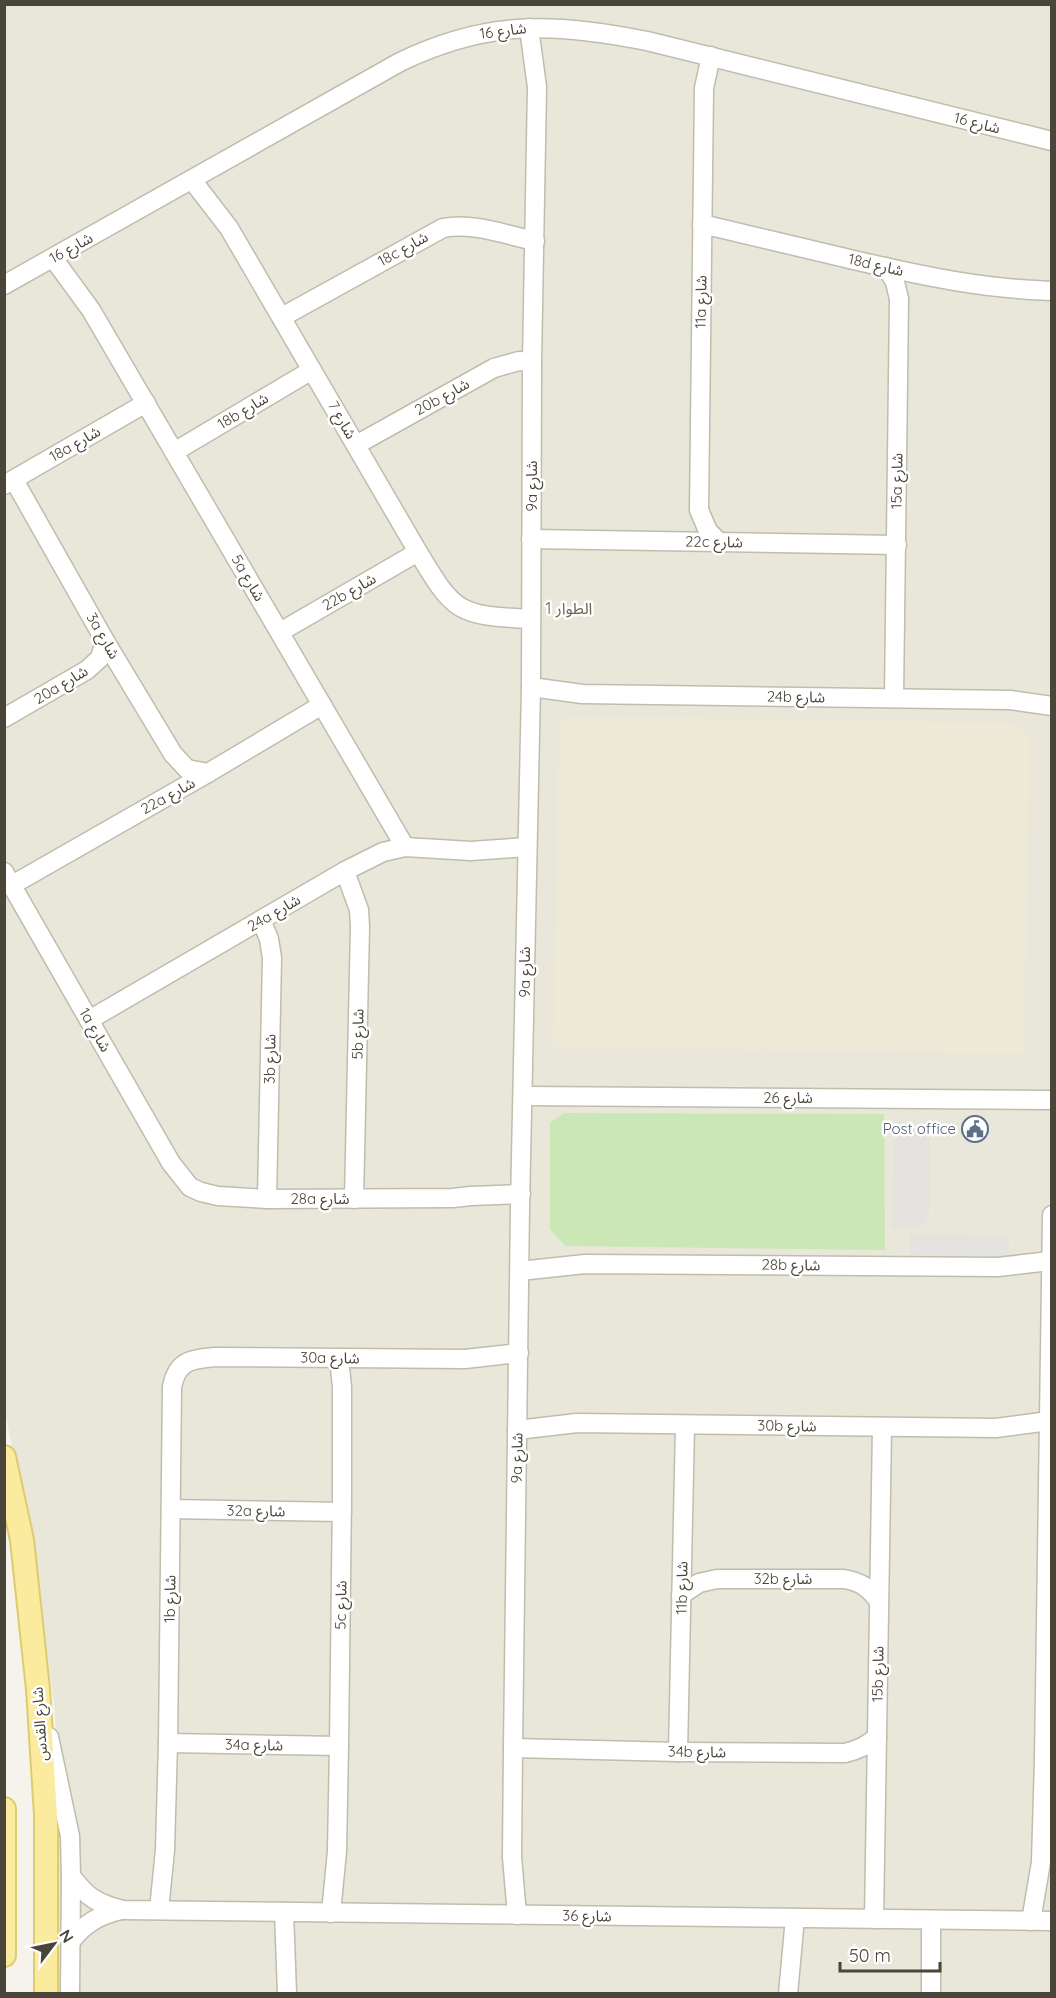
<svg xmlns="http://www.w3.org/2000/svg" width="1056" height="1998" viewBox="0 0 1056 1998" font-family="Quicksand,'Noto Sans Arabic',sans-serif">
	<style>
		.residential { fill: #e9e6da }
		.education { fill: #ede9d6 }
		.green { fill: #cbe7b6 }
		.parking { fill: #e4e3df }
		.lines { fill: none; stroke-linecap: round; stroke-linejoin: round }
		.minor-casing { stroke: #c0bcae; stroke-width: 21 }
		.major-casing { stroke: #dfcb6f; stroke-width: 26 }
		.minor { stroke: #fff; stroke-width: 18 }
		.major { stroke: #faeb9f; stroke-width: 22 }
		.labels { text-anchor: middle; stroke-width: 5; stroke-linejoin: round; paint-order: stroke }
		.street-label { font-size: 15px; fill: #494539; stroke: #fff }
		.service-label { font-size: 15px; fill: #4e5e75; stroke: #fff; text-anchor: end }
		.neighbourhood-label { font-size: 16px; fill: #6b6451; stroke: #fff }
	</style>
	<rect width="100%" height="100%" fill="#f5f3eb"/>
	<path class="residential" d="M 4,5 L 1051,5 L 1051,1993 L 57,1993 L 59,1838 L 55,1712 L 33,1545 L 4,1408 Z"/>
	<path class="education" d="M 568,716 L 1015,723 L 1030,735 L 1024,1054 L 553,1047 L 559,727 Z"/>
	<path class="green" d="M 564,1113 L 884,1114 L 885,1250 L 565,1246 L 550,1229 L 550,1123 Z"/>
	<g class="parking">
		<path d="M 894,1122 L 930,1123 L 929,1217 L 919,1228 L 892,1228 Z"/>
		<path d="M 910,1234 L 1009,1235 L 1009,1257 L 910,1256 Z"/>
	</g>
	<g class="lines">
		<defs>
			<g id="minor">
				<path d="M 711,56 L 704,88 L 699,510 L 708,531 L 719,542"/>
				<path d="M 192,180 L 229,228 L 418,552 C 455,614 458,615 530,619"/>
				<path d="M 702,224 C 754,236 806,249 858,261 C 923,276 984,289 1052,291"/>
				<path d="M 53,258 L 91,310 L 405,847"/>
				<path d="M 886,267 L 895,282 L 899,299 L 894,698"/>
				<path d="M 4,285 L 400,62 C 487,20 553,22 647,41 L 1052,141"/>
				<path d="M 282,317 L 443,228 C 472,222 506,235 535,241"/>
				<path d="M 356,445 L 494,368 L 519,361 L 532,362"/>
				<path d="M 174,452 L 312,370"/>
				<path d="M 14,480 L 105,641 L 173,754 L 187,769 L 208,773"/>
				<path d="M 4,485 L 146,403"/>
				<path d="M 531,539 L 897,545"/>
				<path d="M 280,632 L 418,552"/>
				<path d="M 531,687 L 582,694 L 1010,700 L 1052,706"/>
				<path d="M 4,718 L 87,670 L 100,658 L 105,641"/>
				<path d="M 345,871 L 359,910 L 360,927 L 354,1199"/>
				<path d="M 4,872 L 171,1163 L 190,1187 L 201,1192 L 218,1196 L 267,1199 L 453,1198 L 471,1196 L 521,1194"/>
				<path d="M 12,885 L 208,773 L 322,705"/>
				<path d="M 261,920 L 269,939 L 272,958 L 267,1199"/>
				<path d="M 89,1020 L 345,871 L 383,852 L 405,847 L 471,851 L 527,847"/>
				<path d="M 524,1096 L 1052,1100"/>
				<path d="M 520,1271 L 585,1264 L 998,1267 L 1050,1261"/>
				<path d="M 517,1430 L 577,1423 L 996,1428 L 1049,1421"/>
				<path d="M 171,1509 L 342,1512"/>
				<path d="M 681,1595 L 699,1583 L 717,1579 L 844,1579 C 861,1582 870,1588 879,1602"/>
				<path d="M 49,1737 L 70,1836 L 71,1876 L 70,1994"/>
				<path d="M 168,1743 L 339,1746"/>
				<path d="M 513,1748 L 678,1752 L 845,1753 C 858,1750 866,1746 877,1737"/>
				<path d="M 678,1752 L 685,1425"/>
				<path d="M 71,1876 C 87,1897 97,1904 123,1910 L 1052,1921"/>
				<path d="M 159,1910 L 165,1850 L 168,1743 L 172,1387 C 177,1360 192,1359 216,1357 L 465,1359 L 519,1353"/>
				<path d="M 284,1912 L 287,1994"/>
				<path d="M 331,1913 L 337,1851 L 339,1746 L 342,1495 L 342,1387 L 339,1359"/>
				<path d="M 517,1915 L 512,1857 L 513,1748 L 520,1206 L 531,687 L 532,362 L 537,87 L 529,28"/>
				<path d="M 874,1919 L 882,1428"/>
				<path d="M 1031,1921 L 1041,1862 L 1044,1760 L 1052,1215"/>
				<path d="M 71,1941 C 84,1924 99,1915 121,1910"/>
				<path d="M 788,1994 L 795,1918"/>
				<path d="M 931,1994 L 931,1920"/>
			</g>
			<g id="major">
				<path d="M 4,1457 L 22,1540 L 38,1689 L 46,1815 L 46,1994"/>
				<path d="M 4,1809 L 4,1955"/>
			</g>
		</defs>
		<use href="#minor" class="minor-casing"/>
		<use href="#major" class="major-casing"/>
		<use href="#minor" class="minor"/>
		<use href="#major" class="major"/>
	</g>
	<defs>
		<symbol id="civic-ring" viewBox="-11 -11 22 22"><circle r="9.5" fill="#fff" stroke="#5c6f8a" stroke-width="1.5"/><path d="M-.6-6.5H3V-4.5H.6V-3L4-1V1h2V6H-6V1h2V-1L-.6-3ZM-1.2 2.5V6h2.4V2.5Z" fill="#5c6f8a"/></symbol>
	</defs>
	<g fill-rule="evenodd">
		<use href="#civic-ring" x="960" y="1114" width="30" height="30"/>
	</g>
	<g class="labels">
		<g class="street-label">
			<text transform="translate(503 31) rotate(-7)" y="5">شارع 16</text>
			<text transform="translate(977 123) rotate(14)" y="5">شارع 16</text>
			<text transform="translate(71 248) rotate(-29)" y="5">شارع 16</text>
			<text transform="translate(403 249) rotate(-29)" y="5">18c شارع</text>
			<text transform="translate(876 265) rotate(13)" y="5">18d شارع</text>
			<text transform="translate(701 302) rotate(-89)" y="5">11a شارع</text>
			<text transform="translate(442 397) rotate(-29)" y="5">20b شارع</text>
			<text transform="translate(243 411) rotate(-31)" y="5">18b شارع</text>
			<text transform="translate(342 420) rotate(60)" y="5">شارع 7</text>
			<text transform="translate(75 444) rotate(-30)" y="5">18a شارع</text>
			<text transform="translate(897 481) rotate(-89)" y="5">15a شارع</text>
			<text transform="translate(532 486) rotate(-90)" y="5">9a شارع</text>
			<text transform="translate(714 542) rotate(1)" y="5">22c شارع</text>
			<text transform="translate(248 578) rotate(60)" y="5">5a شارع</text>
			<text transform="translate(349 592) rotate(-30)" y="5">22b شارع</text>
			<text transform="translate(103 636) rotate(60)" y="5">3a شارع</text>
			<text transform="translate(61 685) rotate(-31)" y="5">20a شارع</text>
			<text transform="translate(796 697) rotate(1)" y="5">24b شارع</text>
			<text transform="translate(168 796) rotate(-29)" y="5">22a شارع</text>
			<text transform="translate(274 913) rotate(-30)" y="5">24a شارع</text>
			<text transform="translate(525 972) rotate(-90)" y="5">9a شارع</text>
			<text transform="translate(95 1030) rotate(60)" y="5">1a شارع</text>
			<text transform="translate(358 1034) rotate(-89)" y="5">5b شارع</text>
			<text transform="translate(270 1059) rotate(-89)" y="5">3b شارع</text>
			<text x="788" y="1103">شارع 26</text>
			<text x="320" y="1204">28a شارع</text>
			<text transform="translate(791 1265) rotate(1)" y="5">28b شارع</text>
			<text transform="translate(330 1358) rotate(1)" y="5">30a شارع</text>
			<text transform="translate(787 1426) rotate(1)" y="5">30b شارع</text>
			<text transform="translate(517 1458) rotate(-89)" y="5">9a شارع</text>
			<text transform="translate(256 1511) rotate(1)" y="5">32a شارع</text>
			<text x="783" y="1584">32b شارع</text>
			<text transform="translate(682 1588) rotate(-89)" y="5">11b شارع</text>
			<text transform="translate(170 1599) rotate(-89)" y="5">1b شارع</text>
			<text transform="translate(341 1605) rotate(-89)" y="5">5c شارع</text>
			<text transform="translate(878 1674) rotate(-89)" y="5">15b شارع</text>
			<text transform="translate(40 1724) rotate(-94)" y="5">شارع القدس</text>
			<text transform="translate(254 1745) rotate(1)" y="5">34a شارع</text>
			<text transform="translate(697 1752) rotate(1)" y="5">34b شارع</text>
			<text transform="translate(587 1916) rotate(1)" y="5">شارع 36</text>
		</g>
		<g class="service-label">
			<text x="956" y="1134">Post office</text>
		</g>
		<g class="neighbourhood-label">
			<text x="569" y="614">الطوار 1</text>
		</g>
	</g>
	<rect width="1056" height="1998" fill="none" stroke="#494539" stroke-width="12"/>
	<g transform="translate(54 1944) rotate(58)" stroke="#ffffff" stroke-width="4.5" paint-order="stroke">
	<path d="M0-4.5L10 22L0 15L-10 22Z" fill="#494539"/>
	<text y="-9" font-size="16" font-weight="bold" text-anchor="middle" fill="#494539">N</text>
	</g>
	<path d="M840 1962v9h100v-9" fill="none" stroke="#494539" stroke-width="3"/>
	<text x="849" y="1962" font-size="18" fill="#494539" stroke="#ffffff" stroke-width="4.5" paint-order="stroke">50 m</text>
</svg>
